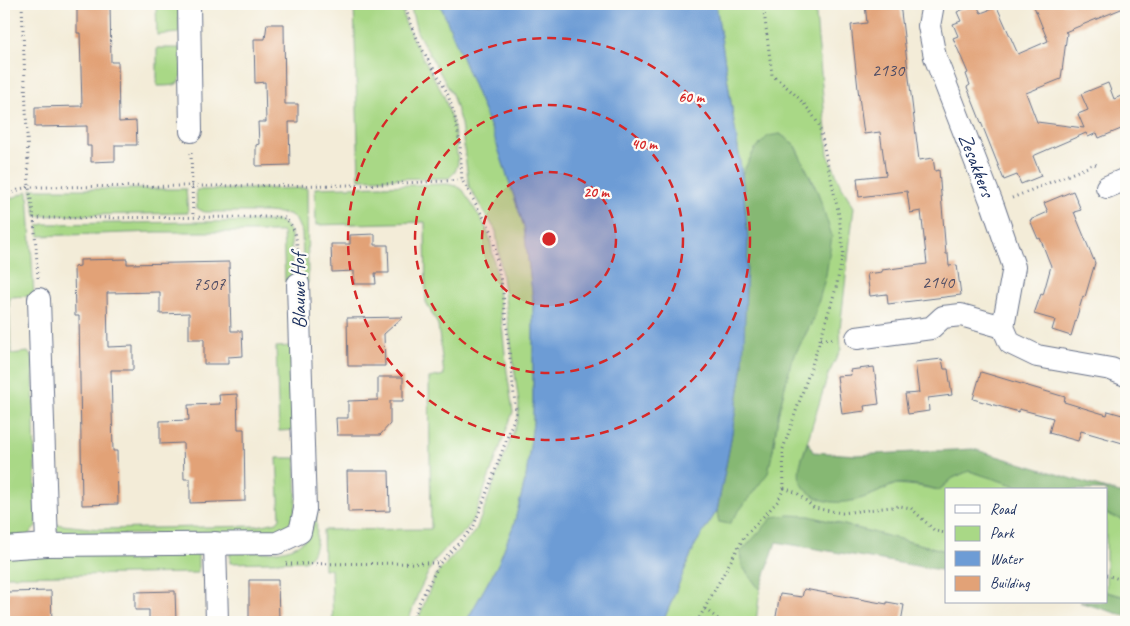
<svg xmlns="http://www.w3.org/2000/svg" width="1130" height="626" viewBox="0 0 1130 626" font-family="Caveat,sans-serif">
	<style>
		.green { fill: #a9d886; stroke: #628472 }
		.forest { fill: #86b873; stroke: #507468 }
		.water { fill: #6d9cd5; stroke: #44669a }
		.building { fill: #e2a277 }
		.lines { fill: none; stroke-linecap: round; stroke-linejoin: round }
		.minor-casing { stroke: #677189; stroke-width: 24 }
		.path { stroke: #677189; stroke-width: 3; stroke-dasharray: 1 4; stroke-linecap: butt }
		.minor { stroke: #fff; stroke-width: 22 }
		.ring { fill: none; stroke: #d62828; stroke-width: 2.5; stroke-dasharray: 9 6 }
		.labels { text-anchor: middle; stroke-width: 4.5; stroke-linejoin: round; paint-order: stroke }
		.number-label { font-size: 18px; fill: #4d4c64 }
		.street-label { font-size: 20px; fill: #1b2f5e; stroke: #fdfcf7 }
		.centre { fill: #d62828; stroke: #fdfcf7; stroke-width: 2.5 }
		.ring-label { font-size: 15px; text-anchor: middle; font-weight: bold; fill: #d62828; stroke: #fdfcf7; stroke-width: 4.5; stroke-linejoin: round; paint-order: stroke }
	</style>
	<rect width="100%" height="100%" fill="#fdfcf7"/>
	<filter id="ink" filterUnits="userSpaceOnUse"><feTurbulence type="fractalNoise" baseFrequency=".02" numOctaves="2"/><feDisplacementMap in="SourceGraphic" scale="10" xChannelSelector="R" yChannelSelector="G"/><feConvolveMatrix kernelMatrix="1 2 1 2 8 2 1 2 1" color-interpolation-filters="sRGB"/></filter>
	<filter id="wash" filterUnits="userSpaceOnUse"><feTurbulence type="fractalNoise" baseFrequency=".0096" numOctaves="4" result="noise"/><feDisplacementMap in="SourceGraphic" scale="20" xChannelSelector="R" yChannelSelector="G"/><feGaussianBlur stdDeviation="1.12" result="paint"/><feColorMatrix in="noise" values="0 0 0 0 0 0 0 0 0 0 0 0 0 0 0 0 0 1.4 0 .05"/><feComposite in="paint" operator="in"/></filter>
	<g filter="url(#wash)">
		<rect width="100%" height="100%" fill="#f3ecd8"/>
		<g class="green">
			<path d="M 156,4 L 179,4 L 179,33 L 157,35 Z"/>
			<path d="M 354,4 L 401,4 L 405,22 L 413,40 L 444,96 L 454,128 L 458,163 L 455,172 L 449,178 L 359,179 Z"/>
			<path d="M 410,4 L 440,4 L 493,133 L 524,227 L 533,300 L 533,423 L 526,477 L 514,524 L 498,564 L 466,622 L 417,622 L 435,576 L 476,530 L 518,420 L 519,404 L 496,231 L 469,187 L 461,124 L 452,94 L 417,32 Z"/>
			<path d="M 716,4 L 815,4 L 828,154 L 841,186 L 854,207 L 840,329 L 841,349 L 828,375 L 801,462 L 866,497 L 896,484 L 918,486 L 939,490 L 953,478 L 969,470 L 1029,490 L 946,490 L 946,551 L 809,516 L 742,566 L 760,590 L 756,622 L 663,622 L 695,545 L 717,511 L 719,522 L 773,450 L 778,415 L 791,362 L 814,318 L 818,193 L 794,144 L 780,134 L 755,149 L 742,174 Z"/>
			<path d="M 157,48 L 180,48 C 181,57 186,82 174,85 C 169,86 162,86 157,86 Z"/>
			<path d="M 447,184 L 456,186 L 463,190 L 484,224 L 490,239 L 497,278 L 507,372 L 513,412 L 475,515 L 466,530 L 447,547 L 434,561 L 419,591 L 408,622 L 333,622 L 331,569 L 324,569 L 323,530 L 431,529 L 429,378 L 444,375 L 438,325 L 426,302 L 425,222 L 316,225 L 315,188 Z"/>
			<path d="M 307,188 L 308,283 L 304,283 L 302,233 L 295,218 L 289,214 L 267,212 L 204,212 L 197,208 L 196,190 Z"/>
			<path d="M 31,189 L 186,189 L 188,213 L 36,216 Z"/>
			<path d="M 28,191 L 34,296 L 9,297 L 11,354 L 28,352 L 33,359 L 36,527 L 27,536 L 4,538 L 4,202 Z"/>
			<path d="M 279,221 L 284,224 L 291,233 L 292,281 L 285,281 L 283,232 L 156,232 L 39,236 L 38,226 L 43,224 Z"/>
			<path d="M 292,346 L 294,430 L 279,431 L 276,347 Z"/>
			<path d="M 277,458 L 296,458 C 295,474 300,512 290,524 C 286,529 279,531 273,533 L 63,535 L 57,530 L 54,524 L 98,529 L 257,526 L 277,522 L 280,518 Z"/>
			<path d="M 316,511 C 316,528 321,551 305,561 L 230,563 L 230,551 C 256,551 301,559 312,528 C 314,523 314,517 314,512 Z"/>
			<path d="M 1106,514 L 1126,521 L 1126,597 L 1106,592 Z"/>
			<path d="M 198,552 L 198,573 L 4,576 L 4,555 Z"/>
		</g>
		<g class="forest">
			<path d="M 780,134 L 794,144 L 818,193 L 832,236 L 826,275 L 814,318 L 791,362 L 778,415 L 773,450 L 768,473 L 729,524 L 719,522 L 717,511 L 730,445 L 743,365 L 744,207 L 742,174 L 755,149 L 768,136 Z"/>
			<path d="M 808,442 L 813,452 L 856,455 L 973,449 L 1126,495 L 1126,521 L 1106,514 L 1106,490 L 1029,490 L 969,471 L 953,478 L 939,490 C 926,487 911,483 897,484 C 891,485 883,490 876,493 C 855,502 831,508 811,494 C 791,479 801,462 808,442 Z"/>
			<path d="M 789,515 L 809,516 L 946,551 L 946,571 L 776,542 L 760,590 L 742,566 L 740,553 L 773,517 Z"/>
			<path d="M 1106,592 L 1126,597 L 1126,616 L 1079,602 L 1106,602 Z"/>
		</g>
		<path class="water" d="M 440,4 L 716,4 L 742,174 L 748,241 L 743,365 L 730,445 L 717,511 L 695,545 L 663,622 L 466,622 L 498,564 L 514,524 L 526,477 L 533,423 L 533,300 L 524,227 L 493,133 Z"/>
		<g id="blocks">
			<g class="building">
				<path d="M 77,4 L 110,4 L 111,62 L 118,62 L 119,122 L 136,121 L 137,145 L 115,145 L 115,161 L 91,162 L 91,146 L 87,146 L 87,126 L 35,127 L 35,107 L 82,106 L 80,33 L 77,33 Z"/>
				<path d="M 865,4 L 900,4 L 919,160 L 933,158 L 935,171 L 939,170 L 946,254 L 948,254 L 949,266 L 957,265 L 961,295 L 888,304 L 887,294 L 870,296 L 867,274 L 882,272 L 882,270 L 927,264 L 921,211 L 910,213 L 907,191 L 859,197 L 857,178 L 886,175 L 880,132 L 864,134 L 858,89 L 851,25 L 867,23 Z"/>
				<path d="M 976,4 L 981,13 L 997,7 L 1018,54 L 1048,41 L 1033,4 L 1126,4 L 1126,7 L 1065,32 L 1067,33 L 1061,79 L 1026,93 L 1037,122 L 1084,128 L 1078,114 L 1088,110 L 1081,94 L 1108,83 L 1114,99 L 1126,94 L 1126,127 L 1099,138 L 1097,133 L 1088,137 L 1086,133 L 1033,156 L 1041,176 L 1021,184 L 1017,175 L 1004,180 L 967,87 L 970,85 L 966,74 L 968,73 L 953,38 L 958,36 L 953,24 L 961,21 L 957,12 Z"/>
				<path d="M 267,24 L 284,24 L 285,104 L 298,104 L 298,122 L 289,122 L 290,165 L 256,166 L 256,145 L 259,144 L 258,122 L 266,122 L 265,82 L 255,83 L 254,39 L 265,39 Z"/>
				<path d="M 1073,191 L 1081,210 L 1074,212 L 1095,263 L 1085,297 L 1083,296 L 1071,336 L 1052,330 L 1055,320 L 1034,314 L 1041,294 L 1043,295 L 1051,266 L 1040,238 L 1038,239 L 1030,220 L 1048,212 L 1044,203 Z"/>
				<path d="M 375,234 L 375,245 L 388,245 L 389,273 L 375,273 L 376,284 L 354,284 L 354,271 L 332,272 L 331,244 L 350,244 L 350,235 Z"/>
				<path d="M 127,259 L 127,264 L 229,262 L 231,331 L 242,331 L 243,356 L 228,357 L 228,364 L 204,364 L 204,339 L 189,339 L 189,313 L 160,314 L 160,292 L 107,293 L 108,347 L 133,346 L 133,370 L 111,370 L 113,451 L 117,451 L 118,504 L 82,505 L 79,316 L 75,316 L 74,267 L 80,266 L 80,260 Z"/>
				<path d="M 403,317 L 384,334 L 385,366 L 348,366 L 347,318 Z"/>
				<path d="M 942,359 L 944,369 L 948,369 L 952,395 L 928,398 L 929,411 L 908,414 L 905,394 L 919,393 L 915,362 Z"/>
				<path d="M 874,367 L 879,404 L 864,406 L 865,411 L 842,414 L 837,376 L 851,375 L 850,370 Z"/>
				<path d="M 981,372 L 1065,397 L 1064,402 L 1107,415 L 1108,411 L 1126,416 L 1126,444 L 1081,431 L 1078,441 L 1049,433 L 1053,418 L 1019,409 L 1019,412 L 973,399 Z"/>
				<path d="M 378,377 L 403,377 L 403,401 L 390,401 L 390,424 L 380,435 L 337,435 L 336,418 L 348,418 L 348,401 L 378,400 Z"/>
				<path d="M 237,394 L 238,429 L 244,429 L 245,501 L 190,503 L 190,479 L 184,479 L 183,443 L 160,444 L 160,421 L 189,420 L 188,405 L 220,404 L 219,395 Z"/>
				<path d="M 347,471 L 389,471 L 390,511 L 348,512 Z"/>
				<path d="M 249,580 L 278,580 L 279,620 L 249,620 Z"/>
				<path d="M 804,589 L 887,604 L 887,602 L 904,605 L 901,622 L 775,622 L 780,594 L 802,597 Z"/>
				<path d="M 51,591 L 52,622 L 9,622 L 8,592 Z"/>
				<path d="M 175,591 L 176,622 L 149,622 L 149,610 L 135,610 L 135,592 Z"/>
			</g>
		</g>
	</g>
	<g filter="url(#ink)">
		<use href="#blocks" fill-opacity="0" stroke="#677189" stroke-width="1"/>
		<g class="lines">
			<defs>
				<g id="minor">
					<path d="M 189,4 L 191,131"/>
					<path id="s1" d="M 933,4 L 929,26 L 935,57 L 993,206 L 1014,267 L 1003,327 L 1010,343 L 1037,356 L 1111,369 L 1126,375"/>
					<path d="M 1107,187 L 1126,179"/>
					<path d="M 39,299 L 47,545"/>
					<path d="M 857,338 L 931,328 L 943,317 L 961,315 L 1003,327"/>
					<path d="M 215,543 L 217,622"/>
					<path d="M 4,548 L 47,545 L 277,543 L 300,532 L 305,509 L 298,284"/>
				</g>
			</defs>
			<use href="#minor" class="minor-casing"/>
			<g class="path">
				<path d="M 22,4 L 29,187 L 34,218"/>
				<path d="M 405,4 L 410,23 L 422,49 L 447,92 L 455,117 L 460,144 L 462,180 L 492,232 L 503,293 L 516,413 L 495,471 L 473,528 L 440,563 L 420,601 L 412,622"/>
				<path d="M 191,153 L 193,217"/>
				<path d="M 4,197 L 20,189 L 29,187 L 364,185 L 462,180"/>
				<path d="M 1012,198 L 1095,164 L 1099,167"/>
				<path d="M 38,278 L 34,218 L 283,217 C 299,228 297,246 298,263"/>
				<path d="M 821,339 L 836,339"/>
				<path d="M 784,488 L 797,493 L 814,508 L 842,513 L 900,506 L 911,508 L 935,531 L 946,533"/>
				<path d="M 286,564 L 440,563"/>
				<path d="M 1106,575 L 1126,581"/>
				<path d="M 705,609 L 722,622"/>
				<path d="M 697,622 L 744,537 L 778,501 L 784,488 L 783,449 L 816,353 L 836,288 L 843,254 L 839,215 L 819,125 C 807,104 791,90 772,75 L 763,4"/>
			</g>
			<use href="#minor" class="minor"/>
		</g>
	</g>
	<circle cx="549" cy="239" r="67" fill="#d62828" fill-opacity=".12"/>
	<g class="ring">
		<circle cx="549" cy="239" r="67"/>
		<circle cx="549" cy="239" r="134"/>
		<circle cx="549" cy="239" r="201"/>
	</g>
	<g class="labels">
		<g class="number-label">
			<text x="888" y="76">2130</text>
			<text x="938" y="288">2140</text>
			<text x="209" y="290">7507</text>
		</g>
		<g class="street-label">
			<text dy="7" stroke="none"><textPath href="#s1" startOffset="170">Zesakkers</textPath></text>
			<text transform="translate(298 291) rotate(-91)" y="7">Blauwe Hof</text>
		</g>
	</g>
	<circle cx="549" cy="239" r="8" class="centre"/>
	<g class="ring-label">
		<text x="691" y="102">60 m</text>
		<text x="644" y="149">40 m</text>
		<text x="596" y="197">20 m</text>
	</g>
	<rect width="1130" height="626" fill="none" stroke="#fdfcf7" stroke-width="20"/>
	<rect x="945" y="488" width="162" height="115" fill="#fdfcf7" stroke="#a3aaba"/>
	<rect x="955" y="505" width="25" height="8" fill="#ffffff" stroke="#a3aaba"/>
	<text x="990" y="514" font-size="15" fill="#1b2f5e">Road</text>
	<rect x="955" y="526" width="25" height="15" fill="#a9d886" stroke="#a3aaba"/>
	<text x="990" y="538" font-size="15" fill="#1b2f5e">Park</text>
	<rect x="955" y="551" width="25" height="15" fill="#6d9cd5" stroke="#a3aaba"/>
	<text x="990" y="564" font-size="15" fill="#1b2f5e">Water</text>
	<rect x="955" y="576" width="25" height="15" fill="#e2a277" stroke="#a3aaba"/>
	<text x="990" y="588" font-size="15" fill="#1b2f5e">Building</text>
</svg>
